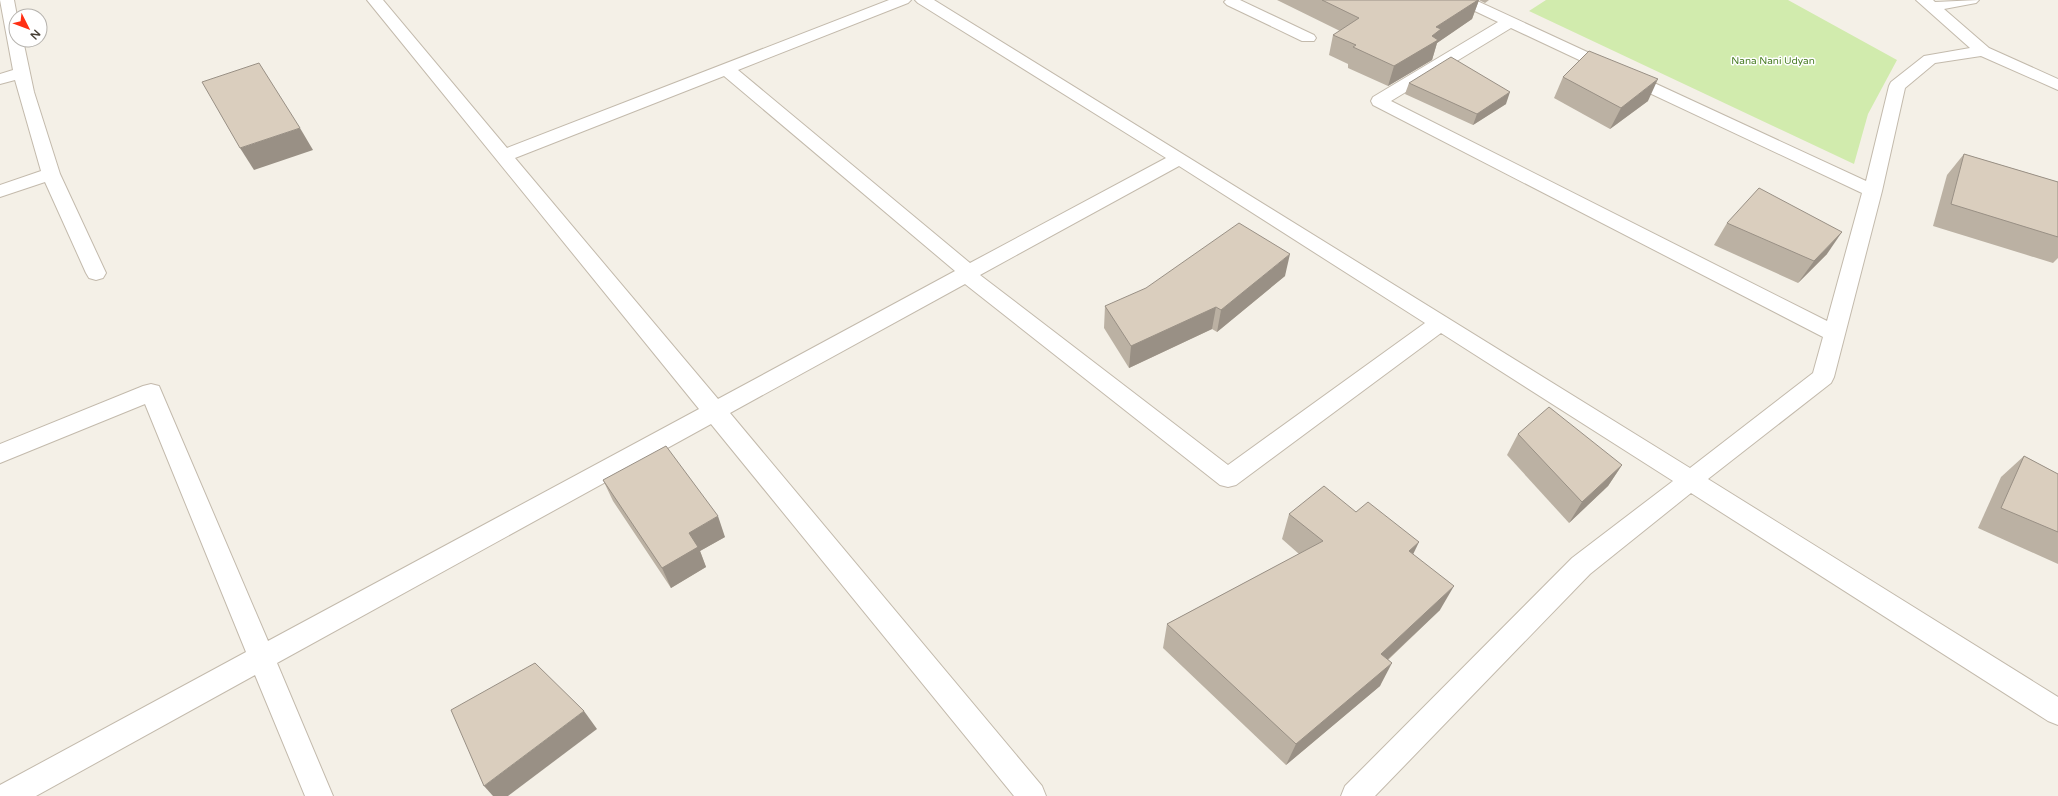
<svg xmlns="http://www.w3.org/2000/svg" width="2058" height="796" viewBox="0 0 2058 796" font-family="'Varela Round',sans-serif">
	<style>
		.green { fill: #d1ebad }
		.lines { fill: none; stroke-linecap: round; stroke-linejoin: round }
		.minor-casing { stroke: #c3baac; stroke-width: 2 }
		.minor { fill: #fff; fill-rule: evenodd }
		.wall { fill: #bbb1a3 }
		.shaded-wall { fill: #999085 }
		.building { fill: #dacebe; stroke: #999085 }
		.labels { text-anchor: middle; stroke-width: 3; stroke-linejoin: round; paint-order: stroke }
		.far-park-label { font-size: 10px; fill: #497d25; stroke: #fff }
	</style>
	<rect width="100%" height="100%" fill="#f4f0e7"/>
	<path class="green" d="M 1546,0 L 1788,0 L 1897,60 L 1868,114 L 1854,164 L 1529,11 Z"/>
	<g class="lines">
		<defs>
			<g id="minor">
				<path d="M 0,0 L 14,0 L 17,16 L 16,40 L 23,40 L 34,92 L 60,174 L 106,273 L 103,278 L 96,280 L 89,278 L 86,273 L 45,182 L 0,197 L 0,185 L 41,171 L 15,80 L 0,84 L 0,74 L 13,70 Z"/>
				<path d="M 367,0 L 383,0 L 507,148 L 889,0 L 911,0 L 908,3 L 738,70 L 970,263 L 1166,158 L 918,3 L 915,0 L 934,0 L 1690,468 L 1813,373 L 1823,337 L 1373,105 L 1371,101 L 1373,97 L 1498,22 L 1458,3 L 1455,0 L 1475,0 L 1866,181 L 1889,86 L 1891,82 L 1924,56 L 1970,48 L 1916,0 L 1933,0 L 1935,2 L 1979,0 L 1976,3 L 1944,9 L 1989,48 L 2058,79 L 2058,90 L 1981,56 L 1935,63 L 1905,88 L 1882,191 L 1834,377 L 1831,383 L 1708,479 L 2058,697 L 2058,725 L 2048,721 L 1691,493 L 1590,574 L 1375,796 L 1341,796 L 1345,786 L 1572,558 L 1673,481 L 1441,333 L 1236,485 L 1228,487 L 1220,485 L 965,284 L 730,413 L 1042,786 L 1046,796 L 1014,796 L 711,424 L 277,663 L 333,796 L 305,796 L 255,675 L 36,796 L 0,796 L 0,785 L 246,652 L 145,404 L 0,463 L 0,444 L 143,386 L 151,384 L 159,386 L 268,641 L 699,409 ZM 1511,28 L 1862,193 L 1827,321 L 1391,101 ZM 724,76 L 955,271 L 718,399 L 515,158 ZM 1179,166 L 1425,323 L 1228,465 L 980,275 Z"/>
				<path d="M 1226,0 L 1240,0 L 1314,35 L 1316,38 L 1314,41 L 1302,41 L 1227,5 L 1224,2 Z"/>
			</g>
		</defs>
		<use href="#minor" class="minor-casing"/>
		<use href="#minor" class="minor"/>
	</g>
	<g class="wall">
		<path d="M 1277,0 L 1489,0 L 1485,3 L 1479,0 L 1472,19 L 1437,43 L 1432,60 L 1388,86 L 1348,68 L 1348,64 L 1329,55 L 1333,35 L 1340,31 Z"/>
		<path d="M 1563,77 L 1648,101 L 1610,129 L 1554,98 Z"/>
		<path d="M 1409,83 L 1506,104 L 1473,125 L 1405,94 Z"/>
		<path d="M 1964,154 L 2058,182 L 2058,258 L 2053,263 L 1933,226 L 1947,175 Z"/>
		<path d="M 1727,223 L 1827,254 L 1798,283 L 1714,245 Z"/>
		<path d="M 1285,276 L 1217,332 L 1212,329 L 1129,368 L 1104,328 L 1105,306 Z"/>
		<path d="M 1518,434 L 1622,465 L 1608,486 L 1569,523 L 1507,455 Z"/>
		<path d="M 2024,456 L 2058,474 L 2058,564 L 1978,528 L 2001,477 Z"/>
		<path d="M 603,480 L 725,537 L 700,551 L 706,567 L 671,588 L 613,501 Z"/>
		<path d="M 1356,512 L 1413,554 L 1440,610 L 1388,660 L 1380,686 L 1286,765 L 1163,648 L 1167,624 L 1299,554 L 1282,539 L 1289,514 Z"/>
	</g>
	<g class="shaded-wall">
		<path d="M 1478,0 L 1479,0 L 1472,19 L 1437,43 L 1432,60 L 1388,86 L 1394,66 L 1432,36 L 1436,27 Z"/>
		<path d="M 1658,79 L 1648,101 L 1610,129 L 1621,108 Z"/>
		<path d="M 1510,92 L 1506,104 L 1473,125 L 1477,114 Z"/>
		<path d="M 300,128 L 313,150 L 254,170 L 240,148 Z"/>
		<path d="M 1842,232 L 1827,254 L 1798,283 L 1814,261 Z"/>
		<path d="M 1290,254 L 1285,276 L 1217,332 L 1221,310 Z"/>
		<path d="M 1216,307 L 1212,329 L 1129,368 L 1131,346 Z"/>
		<path d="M 1622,465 L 1608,486 L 1569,523 L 1582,502 Z"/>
		<path d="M 718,516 L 725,537 L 700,551 L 706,567 L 671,588 L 662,568 L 689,533 Z"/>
		<path d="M 1419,542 L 1407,567 L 1409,551 Z"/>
		<path d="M 1454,586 L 1440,610 L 1369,677 L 1381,654 Z"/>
		<path d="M 1392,663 L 1380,686 L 1286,765 L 1296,744 Z"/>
		<path d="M 584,711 L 597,729 L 508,796 L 493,796 L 484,786 Z"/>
	</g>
	<g class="building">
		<path d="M 1322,0 L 1478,0 L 1436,27 L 1441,29 L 1432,36 L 1438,40 L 1394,66 L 1353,47 L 1356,45 L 1333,35 L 1359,18 Z"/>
		<path d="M 1589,51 L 1658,79 L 1621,108 L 1563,77 Z"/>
		<path d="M 1451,57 L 1510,92 L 1477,114 L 1409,83 Z"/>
		<path d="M 259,63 L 300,128 L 240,148 L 202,82 Z"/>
		<path d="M 1964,154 L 2058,182 L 2058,237 L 1951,204 Z"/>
		<path d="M 1759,188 L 1842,232 L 1814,261 L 1727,223 Z"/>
		<path d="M 1239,223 L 1290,254 L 1221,310 L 1216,307 L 1131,346 L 1105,306 L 1146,288 Z"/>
		<path d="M 1549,407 L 1622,465 L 1582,502 L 1518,434 Z"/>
		<path d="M 666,446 L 718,516 L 689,533 L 698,547 L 662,568 L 603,480 Z"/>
		<path d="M 2024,456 L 2058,474 L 2058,532 L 2001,508 Z"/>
		<path d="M 1324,486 L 1356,512 L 1368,502 L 1419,542 L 1409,551 L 1454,586 L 1381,654 L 1392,663 L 1296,744 L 1167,624 L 1323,541 L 1289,514 Z"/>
		<path d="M 535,663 L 584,711 L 484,786 L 451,710 Z"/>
	</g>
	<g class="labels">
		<g class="far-park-label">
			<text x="1773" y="64">Nana Nani Udyan</text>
		</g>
	</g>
	<g transform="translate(28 28) rotate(132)"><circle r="19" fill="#ffffff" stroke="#b6b3ae"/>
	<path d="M0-3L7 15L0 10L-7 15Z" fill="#ff2f13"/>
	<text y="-6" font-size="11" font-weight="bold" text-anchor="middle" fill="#484035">N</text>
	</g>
</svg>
